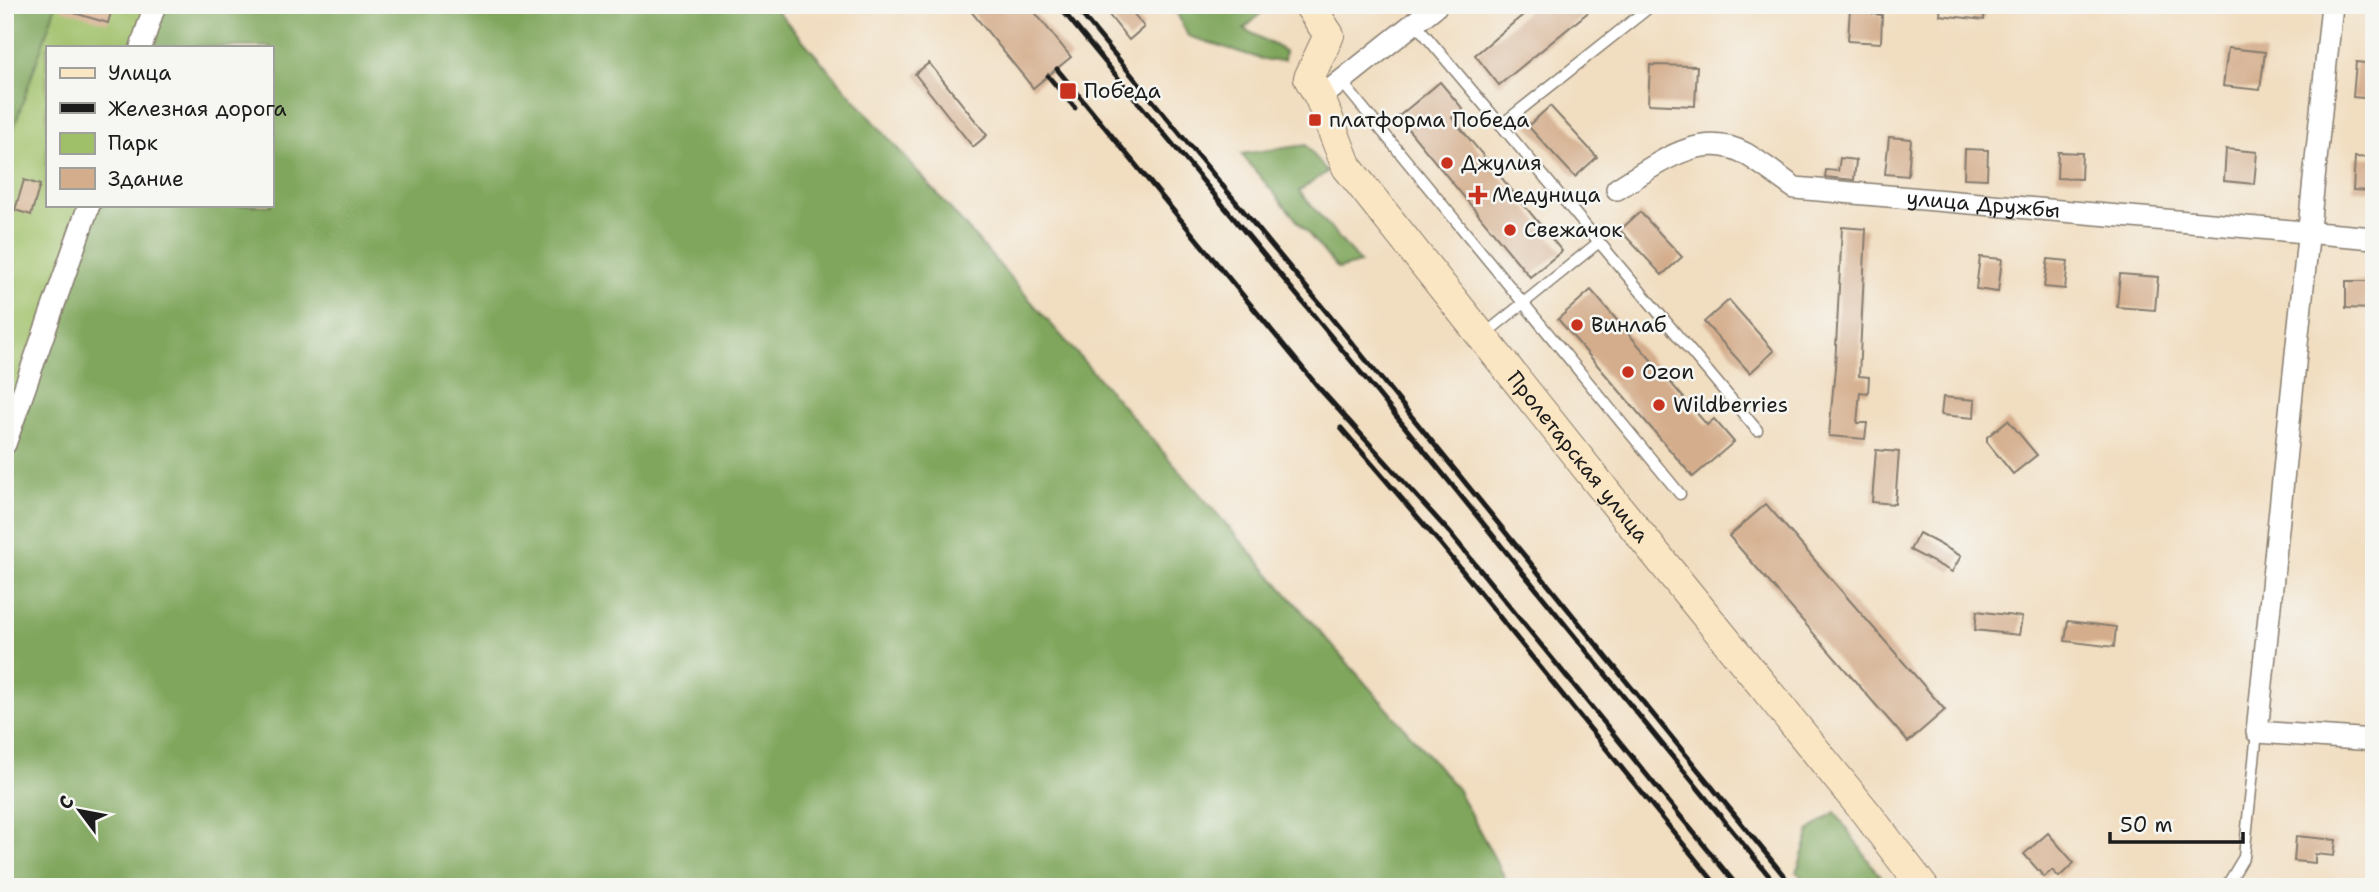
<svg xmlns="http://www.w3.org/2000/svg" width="2379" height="892" viewBox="0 0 2379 892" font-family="'Shantell Sans',sans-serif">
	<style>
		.green { fill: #9fc068; stroke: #5e6e42; stroke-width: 2 }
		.forest { fill: #7fa65c; stroke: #4e613c; stroke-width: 2 }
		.building { fill: #d4ad8c }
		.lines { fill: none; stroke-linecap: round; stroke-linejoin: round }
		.service-casing { stroke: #867c6e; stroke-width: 13 }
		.minor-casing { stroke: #867c6e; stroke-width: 24 }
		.secondary-casing { stroke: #867c6e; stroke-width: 32 }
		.service { stroke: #fff; stroke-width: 10 }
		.minor { stroke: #fff; stroke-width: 21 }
		.secondary { stroke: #fbe6c4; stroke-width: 30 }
		.rail { stroke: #1c1c1c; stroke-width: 5 }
		.poi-dot { fill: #c8321e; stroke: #f6f6f2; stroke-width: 2.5 }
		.labels { text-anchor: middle; stroke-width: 5; stroke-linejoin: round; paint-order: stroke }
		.poi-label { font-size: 21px; fill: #1c1c1c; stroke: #f6f6f2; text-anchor: start }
		.street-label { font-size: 21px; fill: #1c1c1c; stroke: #f6f6f2 }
	</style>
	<rect width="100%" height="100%" fill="#f6f6f2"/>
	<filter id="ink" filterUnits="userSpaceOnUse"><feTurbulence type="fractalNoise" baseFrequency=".0143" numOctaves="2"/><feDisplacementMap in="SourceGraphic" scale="14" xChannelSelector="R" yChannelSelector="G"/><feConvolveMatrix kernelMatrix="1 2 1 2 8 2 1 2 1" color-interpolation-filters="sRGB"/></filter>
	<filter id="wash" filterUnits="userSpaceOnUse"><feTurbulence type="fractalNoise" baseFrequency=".00686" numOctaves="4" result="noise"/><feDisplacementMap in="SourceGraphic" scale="28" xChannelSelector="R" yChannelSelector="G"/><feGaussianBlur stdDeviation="1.57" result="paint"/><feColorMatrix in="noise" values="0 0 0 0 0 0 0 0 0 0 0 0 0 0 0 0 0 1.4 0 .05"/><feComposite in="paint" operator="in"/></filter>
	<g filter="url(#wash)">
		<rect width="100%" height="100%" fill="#f1ddbf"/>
		<path class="green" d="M 49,5 L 177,5 L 162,47 L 47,47 L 47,205 L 109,205 L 5,507 L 5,134 Z"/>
		<g class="forest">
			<path d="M 5,5 L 56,5 L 5,154 Z"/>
			<path d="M 163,5 L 772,5 L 1456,787 L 1510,887 L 5,887 L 5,474 L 96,205 L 271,205 L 271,47 L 149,47 Z"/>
			<path d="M 1173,5 L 1270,5 L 1244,29 L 1285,51 L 1284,60 L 1268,61 L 1188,36 Z"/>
			<path d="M 1306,145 L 1327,172 L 1299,191 L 1360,263 L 1338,269 L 1241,154 Z"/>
			<path d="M 1835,812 L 1887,887 L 1810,887 L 1797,872 L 1810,830 Z"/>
		</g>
		<g id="blocks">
			<g class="building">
				<path d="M 62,5 L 113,5 L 108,23 L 61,9 Z"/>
				<path d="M 966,5 L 1029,5 L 1071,57 L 1033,88 Z"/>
				<path d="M 1101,5 L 1127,5 L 1144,27 L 1129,40 Z"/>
				<path d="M 1535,5 L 1597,5 L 1499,85 L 1475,55 Z"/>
				<path d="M 1941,5 L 1985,5 L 1984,20 L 1940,15 Z"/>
				<path d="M 1850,7 L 1874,9 L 1873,14 L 1882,15 L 1881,43 L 1848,41 Z"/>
				<path d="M 2228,48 L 2265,52 L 2260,90 L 2223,86 Z"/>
				<path d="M 2356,62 L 2374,64 L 2374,99 L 2353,97 Z"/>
				<path d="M 929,63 L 987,135 L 973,147 L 915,74 Z"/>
				<path d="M 1650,65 L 1697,66 L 1695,106 L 1648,104 Z"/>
				<path d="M 1440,82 L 1463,109 L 1452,118 L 1562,251 L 1530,277 L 1398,117 Z"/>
				<path d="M 1550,106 L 1597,157 L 1575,177 L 1528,126 Z"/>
				<path d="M 1889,137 L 1911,139 L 1908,176 L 1885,174 Z"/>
				<path d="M 1965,149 L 1988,150 L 1987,179 L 1964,178 Z"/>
				<path d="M 2226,149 L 2257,152 L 2254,184 L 2224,181 Z"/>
				<path d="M 2058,152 L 2082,153 L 2081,179 L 2057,178 Z"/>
				<path d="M 2355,157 L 2374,158 L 2374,191 L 2353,190 Z"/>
				<path d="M 1840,158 L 1856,160 L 1854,180 L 1825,177 L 1826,170 L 1838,171 Z"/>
				<path d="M 24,180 L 40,185 L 31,215 L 15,210 Z"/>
				<path d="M 1640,212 L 1682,257 L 1662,275 L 1620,230 Z"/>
				<path d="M 1842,227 L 1866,229 L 1859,376 L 1869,377 L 1868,393 L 1860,392 L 1857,423 L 1867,423 L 1865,439 L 1829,436 L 1835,367 Z"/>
				<path d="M 1980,257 L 2002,259 L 1998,292 L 1976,289 Z"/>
				<path d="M 2048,259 L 2068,261 L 2065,289 L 2044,287 Z"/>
				<path d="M 2120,274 L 2158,277 L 2155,310 L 2117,307 Z"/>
				<path d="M 2346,281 L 2373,281 L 2373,309 L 2346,308 Z"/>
				<path d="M 1591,290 L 1707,425 L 1714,419 L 1734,442 L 1693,477 L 1558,319 Z"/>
				<path d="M 1729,300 L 1774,351 L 1750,373 L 1704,322 Z"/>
				<path d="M 1943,397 L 1975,400 L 1974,418 L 1941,415 Z"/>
				<path d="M 2008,420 L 2037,455 L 2013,474 L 1987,442 L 1987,437 Z"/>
				<path d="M 1876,450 L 1899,452 L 1895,504 L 1872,502 Z"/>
				<path d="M 1766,504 L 1945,710 L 1908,742 L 1729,536 Z"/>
				<path d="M 1919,533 L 1961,556 L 1952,572 L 1910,550 Z"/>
				<path d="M 1977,611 L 2022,617 L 2019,635 L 1975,630 Z"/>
				<path d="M 2068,621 L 2116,627 L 2114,647 L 2065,641 Z"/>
				<path d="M 2048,833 L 2074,863 L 2059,877 L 2052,870 L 2044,877 L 2024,854 Z"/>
				<path d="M 2296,836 L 2336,840 L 2334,856 L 2315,854 L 2315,863 L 2294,861 Z"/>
			</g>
		</g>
	</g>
	<g filter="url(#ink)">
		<use href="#blocks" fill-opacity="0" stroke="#867c6e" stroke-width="2"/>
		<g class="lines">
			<defs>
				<g id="service">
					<path d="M 1415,23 L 1501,125"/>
					<path d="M 1341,81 L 1680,494"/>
					<path d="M 1599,242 L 1501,125 L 1646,10"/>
					<path d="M 1485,334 L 1599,242 L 1757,430"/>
					<path d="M 2226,887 L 2244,857 L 2257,732"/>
				</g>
				<g id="minor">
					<path d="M 2332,5 L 2257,732 L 2374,740"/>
					<path d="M 141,47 L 155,5"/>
					<path d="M 1320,98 L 1437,5"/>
					<path id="s1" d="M 1617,189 C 1655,166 1700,128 1746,154 C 1763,164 1779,177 1795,188 L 2374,238"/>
					<path d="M 5,444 L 89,205"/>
				</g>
				<g id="secondary">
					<path id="s2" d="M 1309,5 L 1329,35 L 1309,78 L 1320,98 L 1347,167 L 1621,511 L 1867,814 L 1923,887"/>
				</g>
			</defs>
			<use href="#service" class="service-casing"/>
			<use href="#minor" class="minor-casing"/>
			<use href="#secondary" class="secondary-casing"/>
			<use href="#service" class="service"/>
			<use href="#minor" class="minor"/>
			<use href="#secondary" class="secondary"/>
			<g class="rail">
				<path d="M 1058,5 L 1353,363 L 1778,887"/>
				<path d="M 1074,5 L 1361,354 L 1793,887"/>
				<path d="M 1057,69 L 1319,388 L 1450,533 L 1738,887"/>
				<path d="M 1048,76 L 1075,108"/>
				<path d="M 1341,428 L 1439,542 L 1718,887"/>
			</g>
		</g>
	</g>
	<g class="poi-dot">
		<rect x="1059" y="82" width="18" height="18" rx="3.5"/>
		<rect x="1308" y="113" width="14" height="14" rx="3.5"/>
		<circle cx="1447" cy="163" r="7"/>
		<path d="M1474.5 184.5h7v7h7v7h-7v7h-7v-7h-7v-7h7z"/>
		<circle cx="1510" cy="230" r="7"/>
		<circle cx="1577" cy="325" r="7"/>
		<circle cx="1628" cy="372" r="7"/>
		<circle cx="1659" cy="405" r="7"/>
	</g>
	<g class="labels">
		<g class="poi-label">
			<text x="1084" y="98">Победа</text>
			<text x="1329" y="127">платформа Победа</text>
			<text x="1461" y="170">Джулия</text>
			<text x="1492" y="202">Медуница</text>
			<text x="1524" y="237">Свежачок</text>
			<text x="1591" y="332">Винлаб</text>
			<text x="1642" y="379">Ozon</text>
			<text x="1673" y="412">Wildberries</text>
		</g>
		<g class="street-label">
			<text dy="7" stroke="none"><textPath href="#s1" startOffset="390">улица Дружбы</textPath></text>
			<text dy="7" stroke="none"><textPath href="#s2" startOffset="551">Пролетарская улица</textPath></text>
		</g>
	</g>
	<rect width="2379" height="892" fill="none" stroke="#f6f6f2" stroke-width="28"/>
	<rect x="46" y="46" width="228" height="161" fill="#f6f6f2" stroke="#9f9f9c" stroke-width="2"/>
	<rect x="60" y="68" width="35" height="10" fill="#fbe6c4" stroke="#9f9f9c" stroke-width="2"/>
	<text x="108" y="80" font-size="21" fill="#1c1c1c">Улица</text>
	<rect x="60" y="103" width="35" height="10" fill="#1c1c1c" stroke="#9f9f9c" stroke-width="2"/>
	<text x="108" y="116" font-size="21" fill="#1c1c1c">Железная дорога</text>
	<rect x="60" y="133" width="35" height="21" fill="#9fc068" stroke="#9f9f9c" stroke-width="2"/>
	<text x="108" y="150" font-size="21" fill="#1c1c1c">Парк</text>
	<rect x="60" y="168" width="35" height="21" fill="#d4ad8c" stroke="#9f9f9c" stroke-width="2"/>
	<text x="108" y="186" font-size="21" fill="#1c1c1c">Здание</text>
	<g transform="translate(80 811) rotate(302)" stroke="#f6f6f2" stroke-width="5" paint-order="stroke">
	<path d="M0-5L12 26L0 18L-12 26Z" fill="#1c1c1c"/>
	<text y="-10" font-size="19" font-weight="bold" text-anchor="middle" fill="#1c1c1c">С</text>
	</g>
	<path d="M2110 832v10h133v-10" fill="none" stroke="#1c1c1c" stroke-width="3.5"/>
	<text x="2120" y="832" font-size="21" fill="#1c1c1c" stroke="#f6f6f2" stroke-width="5" paint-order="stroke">50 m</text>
</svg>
